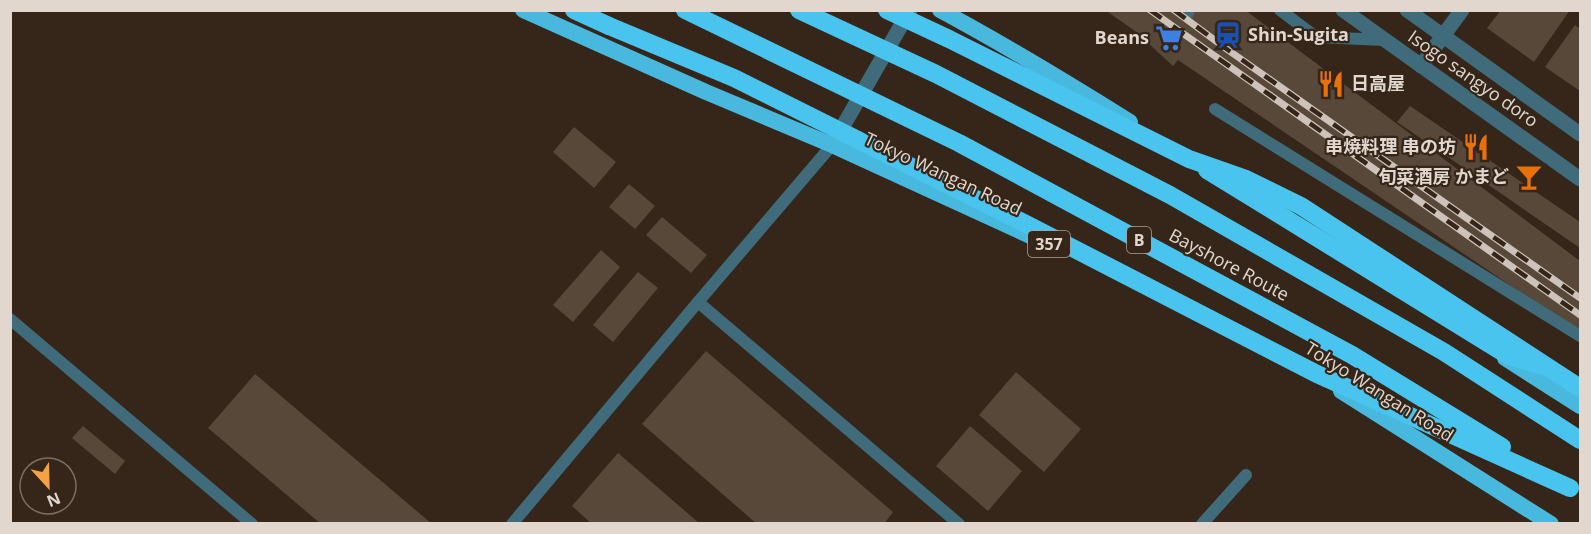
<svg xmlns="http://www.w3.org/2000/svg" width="1591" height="534" viewBox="0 0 1591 534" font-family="'Open Sans','Noto Sans JP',sans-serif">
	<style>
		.building { fill: #58483a }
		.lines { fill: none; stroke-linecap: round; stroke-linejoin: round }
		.service { stroke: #3f6b7b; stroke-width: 12 }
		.pedestrian { stroke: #3f6b7b; stroke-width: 15 }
		.minor { stroke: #3f6b7b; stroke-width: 15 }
		.tertiary { stroke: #3f6b7b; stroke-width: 15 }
		.trunk { stroke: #48b8de; stroke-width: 16 }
		.motorway { stroke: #48c4ee; stroke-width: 18 }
		.rail-casing { stroke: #cec3ba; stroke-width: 7 }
		.rail { stroke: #352619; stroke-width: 4.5; stroke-dasharray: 14; stroke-linecap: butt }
		.motorway-bridge { stroke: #48c4ee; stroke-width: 18 }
		.labels { text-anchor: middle; stroke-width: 4.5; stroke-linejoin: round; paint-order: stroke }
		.shield { fill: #352619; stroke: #ada298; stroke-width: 1.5 }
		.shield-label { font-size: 16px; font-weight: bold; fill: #e1d7cf }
		.poi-label { font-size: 18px; font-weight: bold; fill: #e1d7cf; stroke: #352619; text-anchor: end }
		.street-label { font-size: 18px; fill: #e1d7cf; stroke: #352619 }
	</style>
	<rect width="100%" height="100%" fill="#352619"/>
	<g class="building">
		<path d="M 1105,10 L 1245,10 L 1580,261 L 1580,329 L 1579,332 L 1178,60 L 1173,66 L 1135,31 Z"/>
		<path d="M 1501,10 L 1570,10 L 1534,62 L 1487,28 Z"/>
		<path d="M 1575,25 L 1580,29 L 1580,91 L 1545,67 Z"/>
		<path d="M 1410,106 L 1580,222 L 1580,248 L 1397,122 Z"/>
		<path d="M 574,127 L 616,162 L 594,188 L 553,152 Z"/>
		<path d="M 629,184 L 655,206 L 635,229 L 609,207 Z"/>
		<path d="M 662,217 L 707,255 L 691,273 L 646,235 Z"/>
		<path d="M 601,250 L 620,267 L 573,322 L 553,305 Z"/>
		<path d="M 638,272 L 658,288 L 613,342 L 593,325 Z"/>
		<path d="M 706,351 L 893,512 L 884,524 L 757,524 L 642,424 Z"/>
		<path d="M 1016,372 L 1081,429 L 1044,472 L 979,415 Z"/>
		<path d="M 255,374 L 432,524 L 321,524 L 208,428 Z"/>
		<path d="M 83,426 L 125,461 L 115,474 L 72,438 Z"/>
		<path d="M 970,426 L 1022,471 L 988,511 L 936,466 Z"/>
		<path d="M 618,453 L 700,524 L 592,524 L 572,506 Z"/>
	</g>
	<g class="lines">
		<g class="service">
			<path d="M 1280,10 L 1316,37 L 1385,40"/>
			<path d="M 1215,109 L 1580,336"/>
			<path d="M 698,302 L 959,524"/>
			<path d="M 10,319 L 252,524"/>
			<path d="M 512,524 L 698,302 L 832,145"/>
			<path d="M 1202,524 L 1246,475"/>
		</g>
		<path class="pedestrian" d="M 1185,10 L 1187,12"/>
		<path class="minor" d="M 1421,66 L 1462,10"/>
		<g class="tertiary">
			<path d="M 1343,10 L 1580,179"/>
			<path d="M 1407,10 L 1580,134"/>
			<path d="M 835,140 L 910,10"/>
		</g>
		<g class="trunk">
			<path d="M 523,10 L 706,92 L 832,145 L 1037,239"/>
			<path d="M 940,10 C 1005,45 1068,83 1130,122"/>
			<path d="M 1505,358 L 1580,406"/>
			<path d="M 1341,391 L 1551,524"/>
		</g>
		<g class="motorway">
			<path d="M 574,10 L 609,26"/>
			<path d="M 1207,170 L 1509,356 L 1542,366"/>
		</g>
		<defs>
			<g id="rail">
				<path d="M 1150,10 L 1580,315"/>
				<path d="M 1174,10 L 1228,50 L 1580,298"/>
			</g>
		</defs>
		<use href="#rail" class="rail-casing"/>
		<use href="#rail" class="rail"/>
		<g class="motorway-bridge">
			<path d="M 685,10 L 959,143 L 1352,355 L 1502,447"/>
			<path d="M 799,10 L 936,74 L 1170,195 L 1444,352 L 1580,440"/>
			<path d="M 887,10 L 949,39 L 1189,159 L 1246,179 L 1301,206 L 1580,388"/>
			<path d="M 609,26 L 734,78 L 1028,225 L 1317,374 L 1570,488"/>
		</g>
	</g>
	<defs>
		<symbol id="station-bare" viewBox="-9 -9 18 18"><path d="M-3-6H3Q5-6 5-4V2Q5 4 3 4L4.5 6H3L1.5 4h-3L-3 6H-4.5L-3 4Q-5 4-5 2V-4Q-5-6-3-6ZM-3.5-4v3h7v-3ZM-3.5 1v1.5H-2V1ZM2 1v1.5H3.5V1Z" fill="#1a4fb4" stroke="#352619" stroke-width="2.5" paint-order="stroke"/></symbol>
		<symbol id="supermarket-bare" viewBox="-9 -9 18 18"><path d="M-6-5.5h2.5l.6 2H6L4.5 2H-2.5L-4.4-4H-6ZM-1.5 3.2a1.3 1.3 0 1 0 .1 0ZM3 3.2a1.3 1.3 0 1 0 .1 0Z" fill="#3f7fe0" stroke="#352619" stroke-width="2.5" paint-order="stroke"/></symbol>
		<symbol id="restaurant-bare" viewBox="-9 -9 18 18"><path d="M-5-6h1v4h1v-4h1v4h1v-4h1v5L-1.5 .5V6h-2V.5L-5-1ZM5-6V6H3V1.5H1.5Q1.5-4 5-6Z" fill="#e8710a" stroke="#352619" stroke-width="2.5" paint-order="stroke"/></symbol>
		<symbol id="bar-bare" viewBox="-9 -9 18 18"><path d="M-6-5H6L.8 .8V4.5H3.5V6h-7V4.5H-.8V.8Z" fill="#e8710a" stroke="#352619" stroke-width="2.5" paint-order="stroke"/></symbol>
	</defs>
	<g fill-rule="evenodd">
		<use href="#station-bare" x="1209" y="16" width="38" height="38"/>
		<use href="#supermarket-bare" x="1150" y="19" width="38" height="38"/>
		<use href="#restaurant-bare" x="1312" y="65" width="38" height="38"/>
		<use href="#restaurant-bare" x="1457" y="128" width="38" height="38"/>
		<use href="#bar-bare" x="1510" y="158" width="38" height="38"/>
	</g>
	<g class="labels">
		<g class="shield">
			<rect x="1127" y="227" width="24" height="26" rx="4.5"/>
			<rect x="1028" y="231" width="42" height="26" rx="4.5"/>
		</g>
		<g class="shield-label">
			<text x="1139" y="246">B</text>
			<text x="1049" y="250">357</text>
		</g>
		<g class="poi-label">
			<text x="1248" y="41" text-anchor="start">Shin-Sugita</text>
			<text x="1149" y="44">Beans</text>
			<text x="1351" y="90" text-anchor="start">日高屋</text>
			<text x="1456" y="153">串焼料理 串の坊</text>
			<text x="1509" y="183">旬菜酒房 かまど</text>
		</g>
		<g class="street-label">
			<text transform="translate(1473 79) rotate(35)" y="6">Isogo sangyo doro</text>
			<text transform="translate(943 174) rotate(25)" y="6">Tokyo Wangan Road</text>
			<text transform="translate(1229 265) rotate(28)" y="6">Bayshore Route</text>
			<text transform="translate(1379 392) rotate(32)" y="6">Tokyo Wangan Road</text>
		</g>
	</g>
	<rect width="1591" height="534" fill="none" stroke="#e1d7cf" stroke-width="24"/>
	<g transform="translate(48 486) rotate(158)"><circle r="28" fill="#352619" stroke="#7a6d62" stroke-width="1.5"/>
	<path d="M0-4.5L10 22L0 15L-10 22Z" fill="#f4a344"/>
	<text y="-9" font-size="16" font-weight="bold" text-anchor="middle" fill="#e1d7cf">N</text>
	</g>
</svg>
